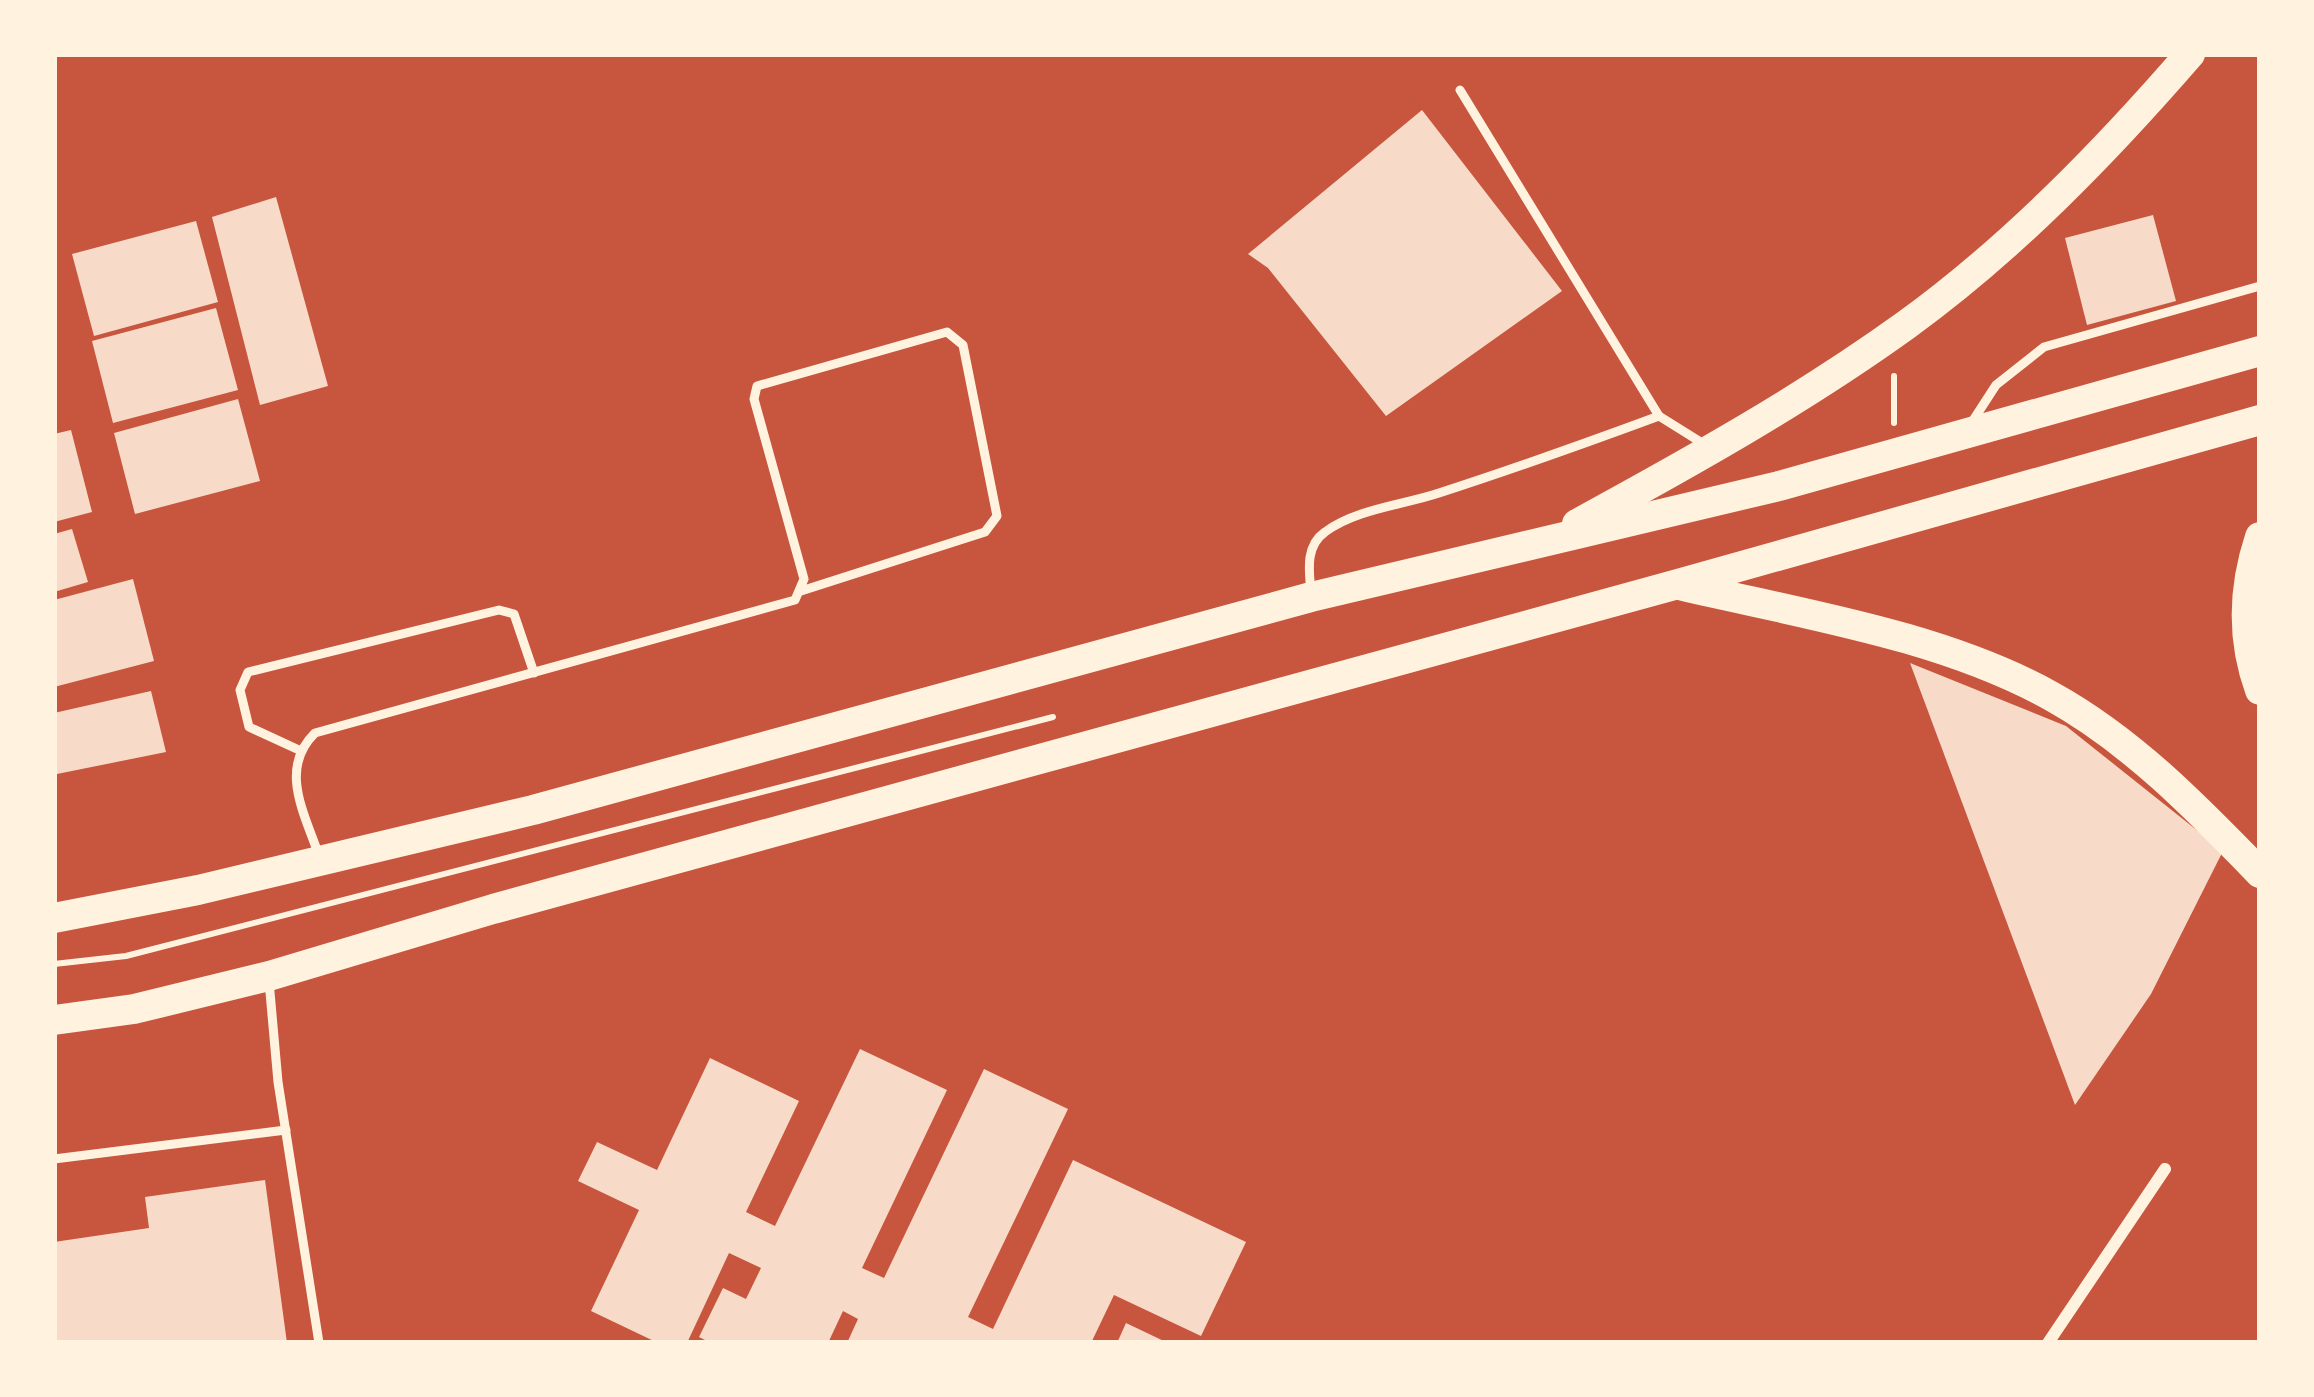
<svg xmlns="http://www.w3.org/2000/svg" width="2314" height="1397" viewBox="0 0 2314 1397" font-family="Arial,sans-serif">
	<style>
		.building { fill: #f7dbc8 }
		.lines { fill: none; stroke-linecap: round; stroke-linejoin: round }
		.path { stroke: #fff3e0; stroke-width: 6 }
		.service { stroke: #fff3e0; stroke-width: 9 }
		.minor { stroke: #fff3e0; stroke-width: 12 }
		.primary { stroke: #fff3e0; stroke-width: 30 }
	</style>
	<rect width="100%" height="100%" fill="#c8553d"/>
	<g class="building">
		<path d="M 1422,110 L 1562,291 L 1386,416 L 1268,268 L 1248,254 Z"/>
		<path d="M 276,197 L 328,386 L 260,405 L 212,217 Z"/>
		<path d="M 2153,215 L 2176,301 L 2087,325 L 2065,238 Z"/>
		<path d="M 196,221 L 218,302 L 94,336 L 72,254 Z"/>
		<path d="M 216,308 L 238,390 L 113,423 L 92,341 Z"/>
		<path d="M 238,399 L 260,481 L 135,514 L 114,433 Z"/>
		<path d="M 71,430 L 92,512 L 54,522 L 54,434 Z"/>
		<path d="M 72,529 L 88,582 L 54,592 L 54,534 Z"/>
		<path d="M 133,579 L 154,661 L 54,687 L 54,600 Z"/>
		<path d="M 1910,663 L 2066,726 L 2223,851 L 2151,994 L 2075,1105 Z"/>
		<path d="M 151,691 L 166,752 L 57,774 L 54,713 Z"/>
		<path d="M 860,1049 L 947,1090 L 862,1268 L 884,1278 L 984,1069 L 1068,1109 L 968,1317 L 993,1329 L 1073,1160 L 1246,1242 L 1201,1336 L 1114,1295 L 1091,1343 L 847,1343 L 858,1319 L 843,1311 L 828,1343 L 711,1343 L 699,1337 L 723,1288 L 746,1299 L 761,1268 L 729,1253 L 687,1343 L 658,1343 L 591,1311 L 639,1210 L 578,1181 L 597,1142 L 657,1170 L 710,1058 L 799,1101 L 746,1212 L 775,1226 Z"/>
		<path d="M 265,1180 L 287,1343 L 54,1343 L 54,1242 L 149,1228 L 145,1197 Z"/>
		<path d="M 1126,1323 L 1168,1343 L 1117,1343 Z"/>
	</g>
	<g class="lines">
		<g class="path">
			<path d="M 1894,376 L 1894,423"/>
			<path d="M 54,964 L 126,956 L 1053,717"/>
		</g>
		<g class="service">
			<path d="M 1460,90 L 1659,416"/>
			<path d="M 1972,422 L 1996,385 L 2044,347 L 2260,286"/>
			<path d="M 1311,592 C 1309,571 1305,546 1325,532 C 1356,509 1403,505 1439,493 C 1513,469 1586,443 1659,416 L 1707,446"/>
			<path d="M 299,750 L 249,727 L 240,690 L 248,672 L 499,610 L 514,614 L 534,673"/>
			<path d="M 319,856 C 305,814 278,769 315,733 L 795,600 L 804,579 L 754,399 L 757,386 L 947,332 L 963,345 L 997,516 L 985,532 L 801,591"/>
			<path d="M 269,981 L 278,1082 L 319,1343"/>
			<path d="M 54,1159 L 286,1130"/>
		</g>
		<path class="minor" d="M 2048,1343 L 2165,1169"/>
		<g class="primary">
			<path d="M 1577,524 C 1689,463 1802,400 1906,325 C 2011,249 2105,152 2190,54"/>
			<path d="M 2260,537 C 2243,588 2241,638 2260,690"/>
			<path d="M 1683,586 C 1803,614 1943,636 2051,696 C 2131,740 2197,808 2260,873"/>
			<path d="M 54,918 L 198,890 L 533,810 L 1311,597 L 1779,486 L 2260,351"/>
			<path d="M 54,1020 L 134,1009 L 269,976 L 493,909 L 1678,584 L 2260,420"/>
		</g>
	</g>
	<rect width="2314" height="1397" fill="none" stroke="#fff3e0" stroke-width="114"/>
</svg>
